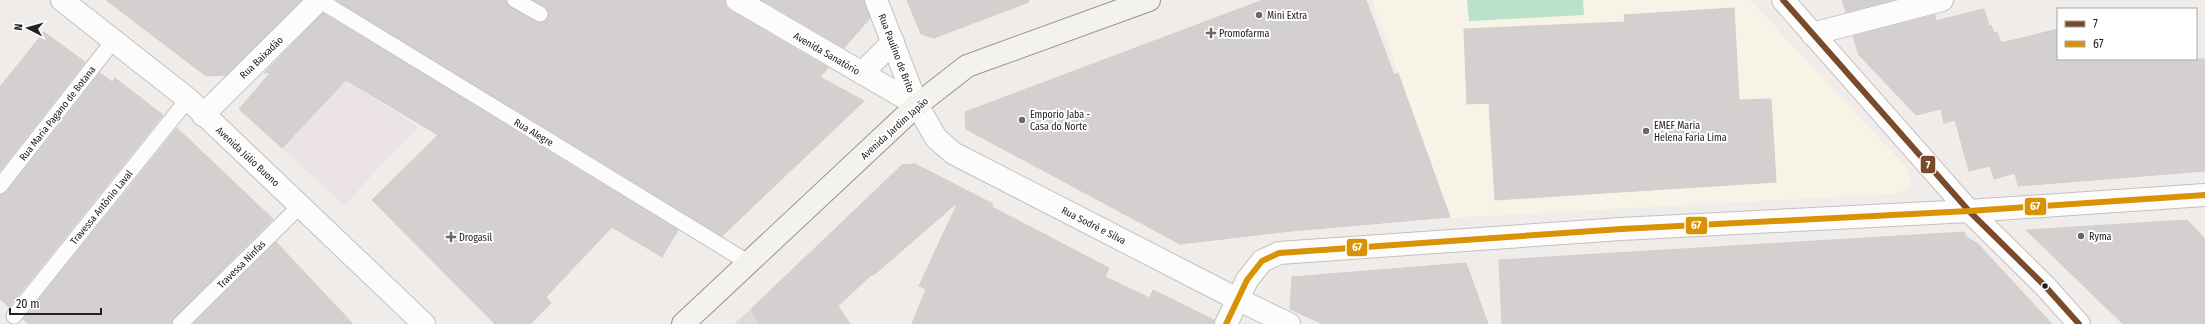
<svg xmlns="http://www.w3.org/2000/svg" width="2205" height="324" viewBox="0 0 2205 324" font-family="'Fira Sans Condensed',sans-serif">
	<style>
		.industrial { fill: #ece3e9 }
		.education { fill: #f7f3e7 }
		.religious { fill: #dddcdb }
		.pitch { fill: #b8e2c9 }
		.building { fill: #d4d0cf; stroke: #d2cecb }
		.lines { fill: none; stroke-linecap: round; stroke-linejoin: round }
		.service-casing { stroke: #c2c1c0; stroke-width: 17 }
		.minor-casing { stroke: #c2c1c0; stroke-width: 24 }
		.tertiary-casing { stroke: #c2c1c0; stroke-width: 24 }
		.secondary-casing { stroke: #999683; stroke-width: 24 }
		.service { stroke: #fdfcfc; stroke-width: 15 }
		.minor { stroke: #fdfcfc; stroke-width: 22 }
		.tertiary { stroke: #fdfcfc; stroke-width: 22 }
		.secondary { stroke: #f3f2ed; stroke-width: 22 }
		.bus-1-casing { stroke: #fff; stroke-width: 9 }
		.bus-2-casing { stroke: #fff; stroke-width: 9 }
		.bus-1 { stroke: #7a4b2a; stroke-width: 6 }
		.bus-2 { stroke: #d79205; stroke-width: 6 }
		.poi-dot { fill: #696867; stroke: #fff; stroke-width: 1.5 }
		.bus-dot { fill: #212121; stroke: #fff; stroke-width: 1.5 }
		.labels { text-anchor: middle; stroke-width: 4; stroke-linejoin: round; paint-order: stroke }
		.poi-label { font-size: 10px; fill: #212121; stroke: #fff; text-anchor: start }
		.street-label { font-size: 10px; fill: #212121; stroke: #fff }
		.line-badge { stroke: #fff; stroke-width: 1.5 }
		.badge-label { font-size: 11px; text-anchor: middle; font-weight: bold; fill: #fff }
	</style>
	<rect width="100%" height="100%" fill="#efecea"/>
	<path class="industrial" d="M 346,80 L 418,127 L 344,205 L 282,148 Z"/>
	<path class="education" d="M 1372,0 L 1750,0 L 1907,168 L 1910,177 L 1909,188 L 1900,193 L 1892,194 L 1450,218 Z"/>
	<path class="religious" d="M 751,309 L 759,324 L 734,324 Z"/>
	<path class="pitch" d="M 1467,0 L 1583,0 L 1584,15 L 1469,21 Z"/>
	<g class="building">
		<path d="M 106,0 L 301,0 L 226,75 L 206,76 Z"/>
		<path d="M 336,0 L 506,0 L 511,8 L 540,23 L 548,19 L 549,13 L 545,6 L 533,0 L 725,0 L 726,7 L 731,11 L 828,68 L 820,77 L 864,101 L 722,236 Z"/>
		<path d="M 762,0 L 864,0 L 870,18 L 844,48 Z"/>
		<path d="M 907,0 L 1028,0 L 1029,2 L 934,38 L 921,34 Z"/>
		<path d="M 1263,0 L 1366,0 L 1394,75 L 1398,73 L 1450,217 L 1291,231 L 1180,244 L 966,129 L 965,112 Z"/>
		<path d="M 1842,0 L 1893,0 L 1846,12 Z"/>
		<path d="M 1734,8 L 1739,100 L 1771,99 L 1776,182 L 1495,200 L 1489,103 L 1467,104 L 1464,29 L 1625,22 L 1624,15 Z"/>
		<path d="M 1984,9 L 1989,26 L 1991,25 L 1994,33 L 1997,32 L 2001,43 L 2058,29 L 2058,59 L 2205,59 L 2205,171 L 2018,186 L 2015,173 L 1994,179 L 1990,166 L 1969,171 L 1955,120 L 1944,123 L 1941,109 L 1916,115 L 1859,55 L 1853,36 L 1935,15 L 1936,21 Z"/>
		<path d="M 323,13 L 678,230 L 662,257 L 612,227 L 546,297 L 551,303 L 530,324 L 495,324 L 372,200 L 438,135 L 346,80 L 282,148 L 239,109 L 271,72 L 264,73 Z"/>
		<path d="M 44,32 L 85,62 L 0,171 L 0,87 Z"/>
		<path d="M 100,73 L 112,82 L 115,78 L 163,115 L 9,307 L 0,299 L 0,195 L 7,192 Z"/>
		<path d="M 177,128 L 273,219 L 174,318 L 171,324 L 29,324 L 23,319 Z"/>
		<path d="M 915,164 L 993,204 L 992,207 L 1109,268 L 1105,277 L 1150,298 L 1153,290 L 1214,320 L 1214,324 L 912,324 L 926,289 L 919,286 L 958,202 L 875,274 L 870,276 L 838,306 L 850,324 L 759,324 L 751,309 L 902,165 Z"/>
		<path d="M 2187,220 L 2205,239 L 2205,324 L 2123,324 L 2026,230 Z"/>
		<path d="M 1965,232 L 1965,236 L 1978,244 L 2052,324 L 1502,324 L 1499,260 Z"/>
		<path d="M 276,242 L 353,324 L 193,324 Z"/>
		<path d="M 1466,263 L 1488,324 L 1323,324 L 1290,309 L 1292,277 Z"/>
	</g>
	<g class="lines">
		<defs>
			<g id="service">
				<path d="M 319,0 L 749,263"/>
				<path d="M 515,0 L 540,14"/>
				<path d="M 0,186 L 114,40"/>
				<path d="M 14,316 L 188,99"/>
				<path d="M 180,324 L 301,205"/>
			</g>
			<g id="minor">
				<path d="M 876,0 L 917,105"/>
				<path d="M 1812,34 L 1942,0"/>
				<path d="M 203,115 L 319,0"/>
				<path d="M 1237,299 L 1289,324"/>
				<path d="M 1226,324 L 1247,280 L 1262,261 L 1279,253 L 1621,229 L 1969,211"/>
			</g>
			<g id="tertiary">
				<path d="M 62,0 L 188,99 L 424,324"/>
				<path d="M 737,0 L 917,105 L 936,138 L 953,153 L 1237,299"/>
				<path d="M 1783,0 L 1969,211 L 2045,286 L 2079,324"/>
				<path d="M 862,73 L 893,42"/>
				<path d="M 1969,211 L 2205,195"/>
			</g>
			<path id="secondary" d="M 683,324 L 917,105 L 967,66 L 1149,0"/>
		</defs>
		<use href="#service" class="service-casing"/>
		<use href="#minor" class="minor-casing"/>
		<use href="#tertiary" class="tertiary-casing"/>
		<use href="#secondary" class="secondary-casing"/>
		<use href="#service" class="service"/>
		<use href="#minor" class="minor"/>
		<use href="#tertiary" class="tertiary"/>
		<use href="#secondary" class="secondary"/>
		<defs>
			<path id="bus-1" d="M 1783,0 L 1969,211 L 2045,286 L 2079,324"/>
			<path id="bus-2" d="M 1226,324 L 1247,280 L 1262,261 L 1279,253 L 1621,229 L 1969,211 L 2205,195"/>
		</defs>
		<use href="#bus-1" class="bus-1-casing"/>
		<use href="#bus-2" class="bus-2-casing"/>
		<use href="#bus-1" class="bus-1"/>
		<use href="#bus-2" class="bus-2"/>
	</g>
	<g class="poi-dot">
		<circle cx="1259" cy="15" r="4"/>
		<path d="M1209 27h4v4h4v4h-4v4h-4v-4h-4v-4h4z"/>
		<circle cx="1022" cy="120" r="4"/>
		<circle cx="1646" cy="131" r="4"/>
		<circle cx="2081" cy="236" r="4"/>
		<path d="M449 231h4v4h4v4h-4v4h-4v-4h-4v-4h4z"/>
	</g>
	<circle class="bus-dot" cx="2045" cy="286" r="3.5"/>
	<g class="labels">
		<g class="poi-label">
			<text x="1267" y="19">Mini Extra</text>
			<text x="1219" y="37">Promofarma</text>
			<text x="1030" y="118">Emporio Jaba -<tspan x="1030" dy="12">Casa do Norte</tspan></text>
			<text x="1654" y="129">EMEF Maria<tspan x="1654" dy="12">Helena Faria Lima</tspan></text>
			<text x="2089" y="240">Ryma</text>
			<text x="459" y="241">Drogasil</text>
		</g>
		<g class="street-label">
			<text transform="translate(827 53) rotate(30)" y="4">Avenida Sanatório</text>
			<text transform="translate(897 53) rotate(69)" y="4">Rua Paulino de Brito</text>
			<text transform="translate(261 57) rotate(-44)" y="4">Rua Baixadão</text>
			<text transform="translate(57 113) rotate(-52)" y="4">Rua Maria Pagano de Botana</text>
			<text transform="translate(894 128) rotate(-42)" y="4">Avenida Jardim Japão</text>
			<text transform="translate(534 132) rotate(31)" y="4">Rua Alegre</text>
			<text transform="translate(248 156) rotate(43)" y="4">Avenida Júlio Buono</text>
			<text transform="translate(101 207) rotate(-51)" y="4">Travessa Antônio Laval</text>
			<text transform="translate(1094 225) rotate(27)" y="4">Rua Sodré e Silva</text>
			<text transform="translate(241 264) rotate(-45)" y="4">Travessa Ninfas</text>
		</g>
	</g>
	<g class="line-badge">
		<rect x="1920" y="155" width="16" height="19" rx="4" fill="#7a4b2a"/>
		<rect x="2024" y="197" width="23" height="19" rx="4" fill="#d79205"/>
		<rect x="1685" y="216" width="23" height="19" rx="4" fill="#d79205"/>
		<rect x="1346" y="238" width="22" height="19" rx="4" fill="#d79205"/>
	</g>
	<g class="badge-label">
		<text x="1928" y="169">7</text>
		<text x="2035" y="210">67</text>
		<text x="1696" y="229">67</text>
		<text x="1357" y="251">67</text>
	</g>
	<rect x="2057" y="8" width="140" height="52" fill="#ffffff" stroke="#a6a6a6"/>
	<rect x="2065" y="21" width="20" height="6" fill="#7a4b2a" stroke="#a6a6a6"/>
	<text x="2093" y="28" font-size="12" fill="#212121">7</text>
	<rect x="2065" y="41" width="20" height="6" fill="#d79205" stroke="#a6a6a6"/>
	<text x="2093" y="48" font-size="12" fill="#212121">67</text>
	<g transform="translate(28 28) rotate(276)" stroke="#ffffff" stroke-width="3" paint-order="stroke">
	<path d="M0-3L7 15L0 10L-7 15Z" fill="#212121"/>
	<text y="-6" font-size="11" font-weight="bold" text-anchor="middle" fill="#212121">N</text>
	</g>
	<path d="M10 308v6h91v-6" fill="none" stroke="#212121" stroke-width="2"/>
	<text x="16" y="308" font-size="12" fill="#212121" stroke="#ffffff" stroke-width="3" paint-order="stroke">20 m</text>
</svg>
